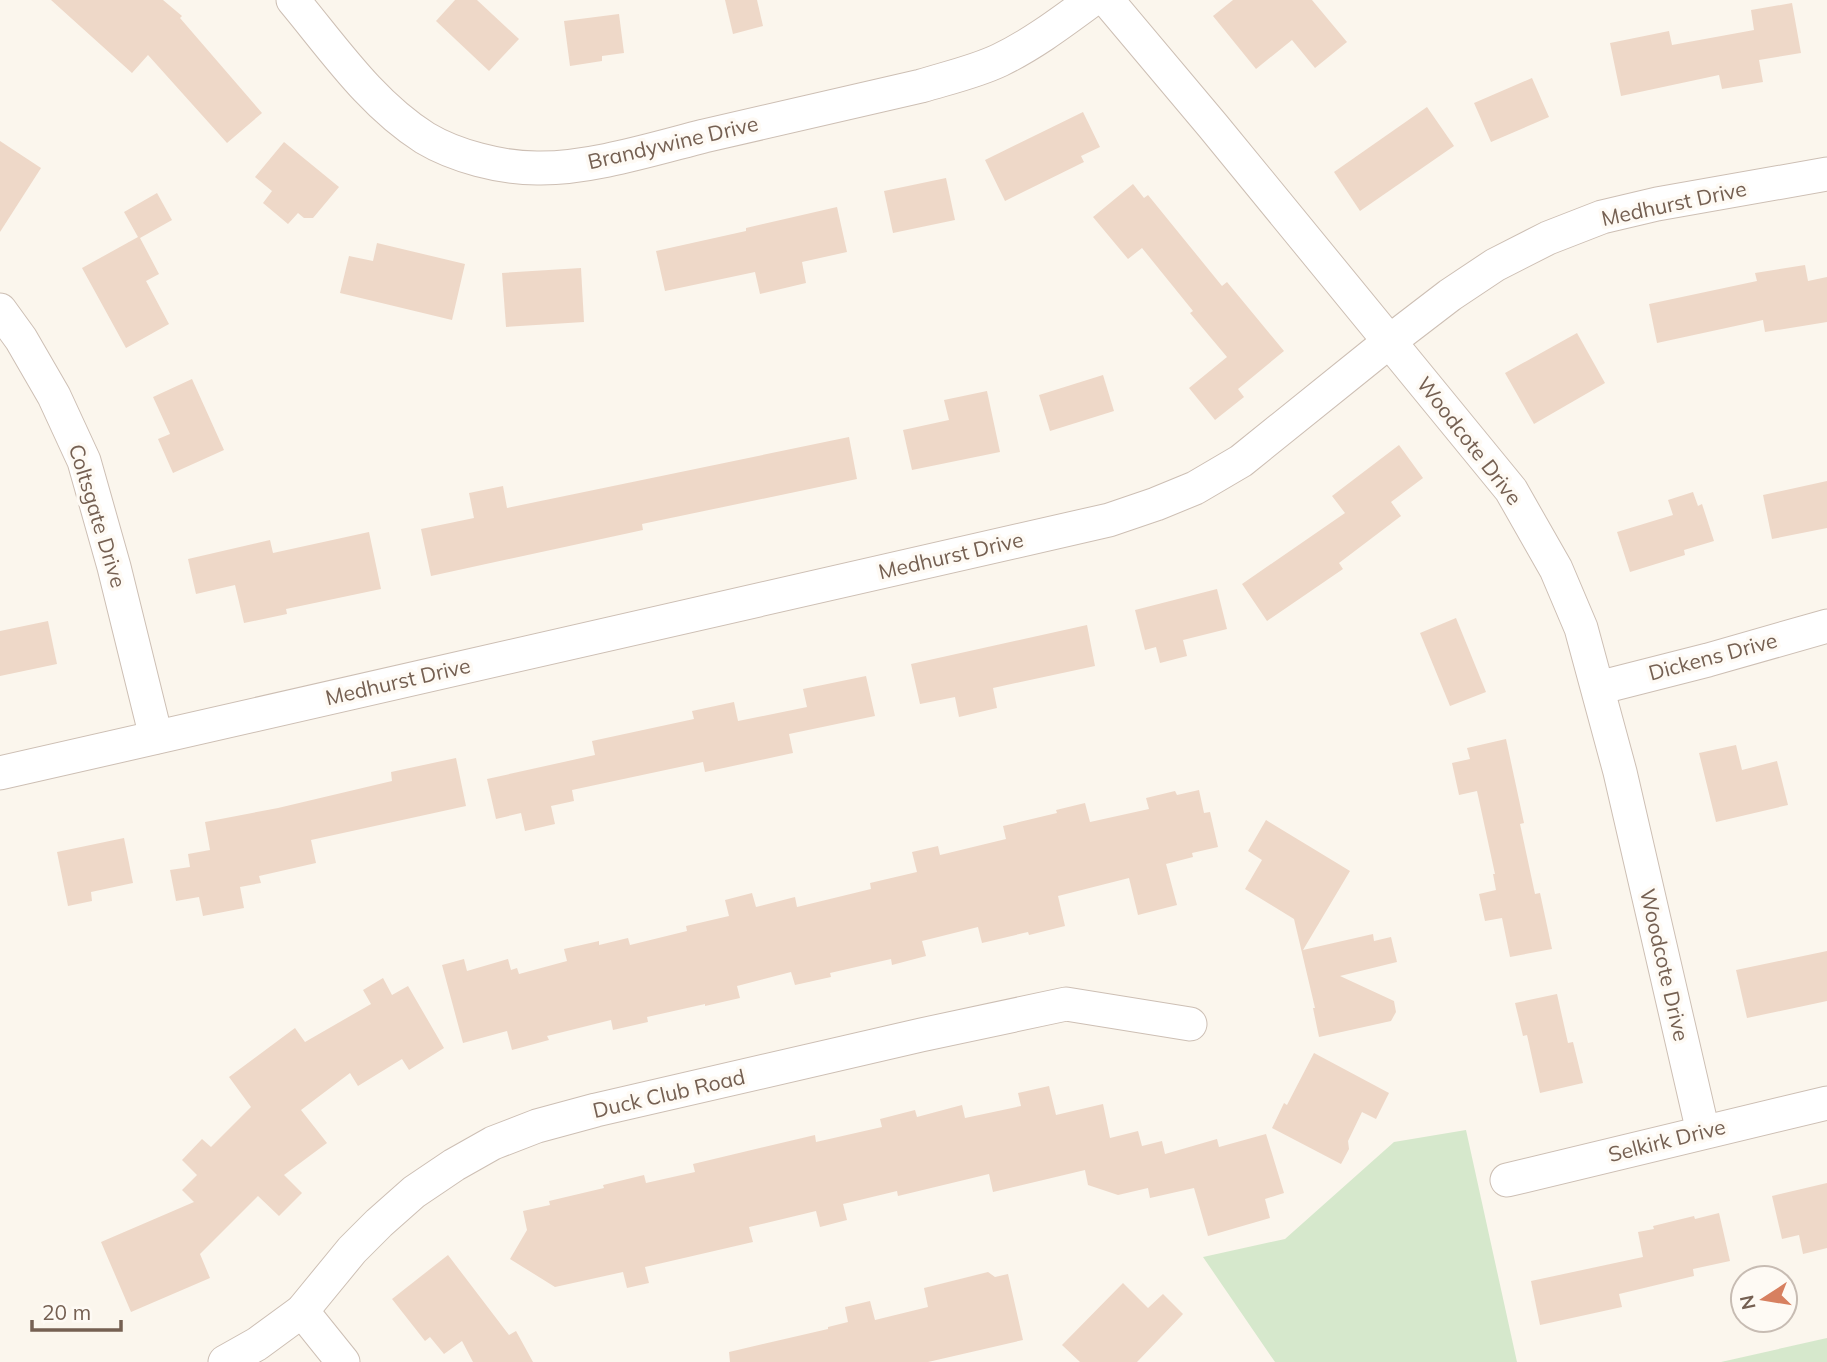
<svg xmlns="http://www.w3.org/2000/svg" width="1827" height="1362" viewBox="0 0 1827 1362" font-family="Mulish,sans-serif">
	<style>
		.green { fill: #d6e8cc }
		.building { fill: #eed8c8 }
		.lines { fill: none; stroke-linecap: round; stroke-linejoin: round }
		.minor-casing { stroke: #cdbfb4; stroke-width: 35 }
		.minor { stroke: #fff; stroke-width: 33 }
		.labels { text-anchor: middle; stroke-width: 7; stroke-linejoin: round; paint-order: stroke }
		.street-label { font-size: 21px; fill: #756052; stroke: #fefaf4 }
	</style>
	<rect width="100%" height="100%" fill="#fbf6ed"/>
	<g class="green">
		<path d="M 1466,1130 L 1517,1362 L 1275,1362 L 1203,1257 L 1285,1239 L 1394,1142 Z"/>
		<path d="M 1827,1338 L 1827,1362 L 1721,1362 Z"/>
	</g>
	<g class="building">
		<path d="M 51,0 L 163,0 L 182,16 L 180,18 L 262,113 L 227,143 L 148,55 L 132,73 Z"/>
		<path d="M 455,0 L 477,0 L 519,39 L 489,71 L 436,21 Z"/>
		<path d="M 725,0 L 757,0 L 763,26 L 733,34 Z"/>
		<path d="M 1233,0 L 1312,0 L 1347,42 L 1315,68 L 1292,40 L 1256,69 L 1213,16 Z"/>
		<path d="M 1792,3 L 1801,53 L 1759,60 L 1763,82 L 1722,89 L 1719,75 L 1621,96 L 1610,43 L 1669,31 L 1672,45 L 1754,30 L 1751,10 Z"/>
		<path d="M 619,14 L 624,53 L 602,56 L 602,61 L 570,66 L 564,21 Z"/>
		<path d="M 1532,78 L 1549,117 L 1491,142 L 1474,103 Z"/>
		<path d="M 1427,107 L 1454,146 L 1360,211 L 1334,172 Z"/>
		<path d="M 1083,112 L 1100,147 L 1081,156 L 1084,162 L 1005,201 L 985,160 Z"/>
		<path d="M 0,141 L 41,168 L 0,232 Z"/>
		<path d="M 284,142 L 339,187 L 313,218 L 304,218 L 298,213 L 288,224 L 263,203 L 272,191 L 255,177 Z"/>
		<path d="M 946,178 L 955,220 L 893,233 L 884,191 Z"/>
		<path d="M 1133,184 L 1144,198 L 1148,195 L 1222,286 L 1227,282 L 1284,351 L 1238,389 L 1244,397 L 1215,420 L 1189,388 L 1227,357 L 1190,313 L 1193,311 L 1142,248 L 1128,259 L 1093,217 Z"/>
		<path d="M 157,193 L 172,220 L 140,238 L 159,274 L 146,281 L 169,324 L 126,348 L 82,268 L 138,237 L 124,212 Z"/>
		<path d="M 837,207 L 847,252 L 802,262 L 806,283 L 760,294 L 755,272 L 665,291 L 656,251 L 746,231 L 746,228 Z"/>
		<path d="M 377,243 L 465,264 L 452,320 L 340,293 L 349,256 L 373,261 Z"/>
		<path d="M 1805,265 L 1808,281 L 1827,277 L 1827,322 L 1765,332 L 1763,320 L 1657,343 L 1649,304 L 1757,281 L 1755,273 Z"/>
		<path d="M 581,268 L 584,322 L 506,327 L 502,273 Z"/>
		<path d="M 1577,333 L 1605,383 L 1534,424 L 1505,373 Z"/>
		<path d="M 1103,375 L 1114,411 L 1050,431 L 1039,395 Z"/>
		<path d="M 192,379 L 224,450 L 173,473 L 158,439 L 170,434 L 153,397 Z"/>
		<path d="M 987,391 L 1000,452 L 912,470 L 903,430 L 949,420 L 944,400 Z"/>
		<path d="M 849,437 L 857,479 L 642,524 L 643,530 L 431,576 L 421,529 L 474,518 L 469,493 L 503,486 L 507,508 Z"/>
		<path d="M 1399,445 L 1423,478 L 1391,502 L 1401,516 L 1339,563 L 1343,569 L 1267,621 L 1242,584 L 1345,513 L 1332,496 Z"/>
		<path d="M 1827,481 L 1827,528 L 1772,539 L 1763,495 Z"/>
		<path d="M 1693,492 L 1698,506 L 1702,504 L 1714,541 L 1684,550 L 1685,555 L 1630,572 L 1617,532 L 1673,515 L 1668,500 Z"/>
		<path d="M 369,532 L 381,589 L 286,609 L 287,614 L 244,623 L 235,585 L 196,594 L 188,559 L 270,540 L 273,553 Z"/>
		<path d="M 1217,589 L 1227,629 L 1183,640 L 1187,656 L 1160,663 L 1156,647 L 1145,650 L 1135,610 Z"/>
		<path d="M 1456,618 L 1486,692 L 1450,706 L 1420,633 Z"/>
		<path d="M 48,621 L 57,664 L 0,676 L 0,631 Z"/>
		<path d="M 1087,625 L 1095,666 L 993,688 L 997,708 L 959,717 L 955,697 L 920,704 L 911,664 Z"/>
		<path d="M 866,676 L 875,716 L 789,734 L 793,753 L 705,772 L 703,762 L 572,790 L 574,801 L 551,806 L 555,824 L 525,831 L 521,813 L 496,819 L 487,779 L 595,755 L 592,741 L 694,719 L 692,711 L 734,702 L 738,721 L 807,707 L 803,689 Z"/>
		<path d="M 1506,739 L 1524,823 L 1520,824 L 1535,894 L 1540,893 L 1552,949 L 1510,957 L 1502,918 L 1485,921 L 1479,894 L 1496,890 L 1493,874 L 1495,874 L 1477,791 L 1459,795 L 1452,763 L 1470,759 L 1467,748 Z"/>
		<path d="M 1736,745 L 1742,770 L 1777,761 L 1788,805 L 1716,822 L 1699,753 Z"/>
		<path d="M 456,758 L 466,806 L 311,840 L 316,863 L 259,876 L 261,883 L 240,887 L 244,908 L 203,916 L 199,897 L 176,901 L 170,870 L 190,867 L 188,854 L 210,850 L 205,822 L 278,808 L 392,781 L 391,772 Z"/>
		<path d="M 1199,790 L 1204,813 L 1210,812 L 1218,847 L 1192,853 L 1193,857 L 1166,864 L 1177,905 L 1138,915 L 1129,878 L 1058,896 L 1065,926 L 1029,935 L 1028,932 L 982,943 L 978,927 L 922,941 L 926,956 L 892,965 L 891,959 L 830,973 L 831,977 L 795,985 L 791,972 L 737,986 L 740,998 L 705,1006 L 705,1004 L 647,1017 L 648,1022 L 613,1030 L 611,1020 L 547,1036 L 549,1040 L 512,1050 L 507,1031 L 463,1043 L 442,965 L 464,959 L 467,971 L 508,959 L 511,970 L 517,968 L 519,974 L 567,961 L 564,949 L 599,941 L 599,945 L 628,938 L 630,945 L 687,931 L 686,926 L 729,916 L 725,900 L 752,893 L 756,907 L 795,897 L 797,907 L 871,889 L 870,883 L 917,872 L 912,852 L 938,846 L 940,855 L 1006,839 L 1003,826 L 1057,813 L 1056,810 L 1085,803 L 1090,822 L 1149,809 L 1146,798 L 1175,791 L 1177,795 Z"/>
		<path d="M 1266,820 L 1350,871 L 1303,950 L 1373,934 L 1374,941 L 1391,937 L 1397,962 L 1340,976 L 1394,1001 L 1396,1012 L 1391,1021 L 1319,1037 L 1313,1008 L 1315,1008 L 1294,919 L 1245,889 L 1262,860 L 1248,851 Z"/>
		<path d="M 124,838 L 133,883 L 91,892 L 92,901 L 68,906 L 57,852 Z"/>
		<path d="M 1827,951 L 1827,1001 L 1747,1018 L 1736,970 Z"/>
		<path d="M 383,978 L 392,995 L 408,986 L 444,1048 L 409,1070 L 402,1059 L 358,1086 L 350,1073 L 301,1110 L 327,1143 L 284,1175 L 302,1193 L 279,1216 L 258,1196 L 200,1254 L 210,1278 L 131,1312 L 101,1242 L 194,1202 L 182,1190 L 197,1175 L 182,1160 L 202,1139 L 211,1147 L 251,1107 L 229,1077 L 295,1028 L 305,1042 L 371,1004 L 363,990 Z"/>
		<path d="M 1557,994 L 1568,1043 L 1573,1042 L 1583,1083 L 1540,1093 L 1527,1035 L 1523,1036 L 1515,1003 Z"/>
		<path d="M 1314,1053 L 1389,1093 L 1376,1119 L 1362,1112 L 1348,1141 L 1349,1149 L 1341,1164 L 1272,1128 L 1284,1103 L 1287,1105 Z"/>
		<path d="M 1049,1086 L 1056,1115 L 1103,1104 L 1110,1138 L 1138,1131 L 1142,1146 L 1162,1141 L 1165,1154 L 1217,1139 L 1219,1147 L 1266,1134 L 1284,1193 L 1265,1199 L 1270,1218 L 1208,1236 L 1194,1188 L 1150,1198 L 1148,1188 L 1118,1195 L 1088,1185 L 1085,1170 L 993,1192 L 989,1174 L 898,1196 L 897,1191 L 843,1204 L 847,1220 L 820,1227 L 816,1211 L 749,1227 L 753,1242 L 645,1267 L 649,1283 L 627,1288 L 623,1272 L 555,1287 L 510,1259 L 527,1230 L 523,1211 L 550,1205 L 549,1201 L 604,1188 L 603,1185 L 644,1175 L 646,1183 L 695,1172 L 693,1164 L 815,1135 L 816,1142 L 882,1127 L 880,1119 L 915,1110 L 917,1117 L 962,1105 L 965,1118 L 1021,1106 L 1018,1093 Z"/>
		<path d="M 1827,1183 L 1827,1248 L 1803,1254 L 1799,1235 L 1782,1239 L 1772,1196 Z"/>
		<path d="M 1719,1213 L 1730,1261 L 1693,1269 L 1694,1276 L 1619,1294 L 1622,1307 L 1540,1325 L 1531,1281 L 1643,1257 L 1638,1232 L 1654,1229 L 1653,1226 L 1694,1216 L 1695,1219 Z"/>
		<path d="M 448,1255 L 509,1335 L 516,1331 L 533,1362 L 473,1362 L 462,1341 L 444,1354 L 430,1337 L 425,1341 L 392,1299 Z"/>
		<path d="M 988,1272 L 995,1277 L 1008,1274 L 1023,1340 L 928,1362 L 730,1362 L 729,1352 L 828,1329 L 828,1327 L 848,1322 L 845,1307 L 870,1301 L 875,1320 L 928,1307 L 924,1288 Z"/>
		<path d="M 1123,1283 L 1148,1308 L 1163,1294 L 1183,1314 L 1137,1362 L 1080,1362 L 1062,1345 Z"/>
	</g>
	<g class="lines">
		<defs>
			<g id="minor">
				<path d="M 293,0 C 333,48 371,104 425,138 C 455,156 501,168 537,168 C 589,169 653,149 704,136 C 776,119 849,103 921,86 C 947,78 975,72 1000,60 C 1033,44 1062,22 1092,0"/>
				<path d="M 1107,0 L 1213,126 L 1511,490 L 1556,569 L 1581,628 L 1620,772 L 1703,1132"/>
				<path d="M 0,310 L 21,339 L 54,396 L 84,461 L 114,567 L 156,737"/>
				<path d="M 1598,688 L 1708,660 L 1827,626"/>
				<path d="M 0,773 L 1109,520 L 1156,504 L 1195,488 L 1241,461 L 1390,341 L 1450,295 L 1495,265 L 1548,238 L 1602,217 L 1657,204 L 1827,174"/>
				<path d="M 1507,1180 L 1827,1103"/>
				<path d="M 302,1311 L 343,1362"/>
				<path d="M 225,1362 L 257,1344 L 302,1311 L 352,1250 L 379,1223 L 414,1192 L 454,1165 L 493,1143 L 537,1126 L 596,1110 L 921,1035 L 1066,1004 L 1190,1024"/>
			</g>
		</defs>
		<use href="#minor" class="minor-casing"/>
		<use href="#minor" class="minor"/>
	</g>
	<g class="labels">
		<g class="street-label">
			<text transform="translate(673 143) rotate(-13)" y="7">Brandywine Drive</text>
			<text transform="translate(1674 204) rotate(-12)" y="7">Medhurst Drive</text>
			<text transform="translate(1469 441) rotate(52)" y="7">Woodcote Drive</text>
			<text transform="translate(97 516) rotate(73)" y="7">Coltsgate Drive</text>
			<text transform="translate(951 556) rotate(-13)" y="7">Medhurst Drive</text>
			<text transform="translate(1713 657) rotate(-15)" y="7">Dickens Drive</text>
			<text transform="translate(398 682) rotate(-13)" y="7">Medhurst Drive</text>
			<text transform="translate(1664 965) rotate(77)" y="7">Woodcote Drive</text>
			<text transform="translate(669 1094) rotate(-13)" y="7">Duck Club Road</text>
			<text transform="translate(1667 1141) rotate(-14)" y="7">Selkirk Drive</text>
		</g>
	</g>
	<g transform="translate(1764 1299) rotate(258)"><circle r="33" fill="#fefaf4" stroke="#c7bcb3" stroke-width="2"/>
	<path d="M0-5L12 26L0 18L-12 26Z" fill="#d78060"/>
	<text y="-10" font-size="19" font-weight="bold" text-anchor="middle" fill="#756052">N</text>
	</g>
	<path d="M32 1320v10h89v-10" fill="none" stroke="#756052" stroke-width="3.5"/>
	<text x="42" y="1320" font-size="21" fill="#756052" stroke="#fefaf4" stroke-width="5" paint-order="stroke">20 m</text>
</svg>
